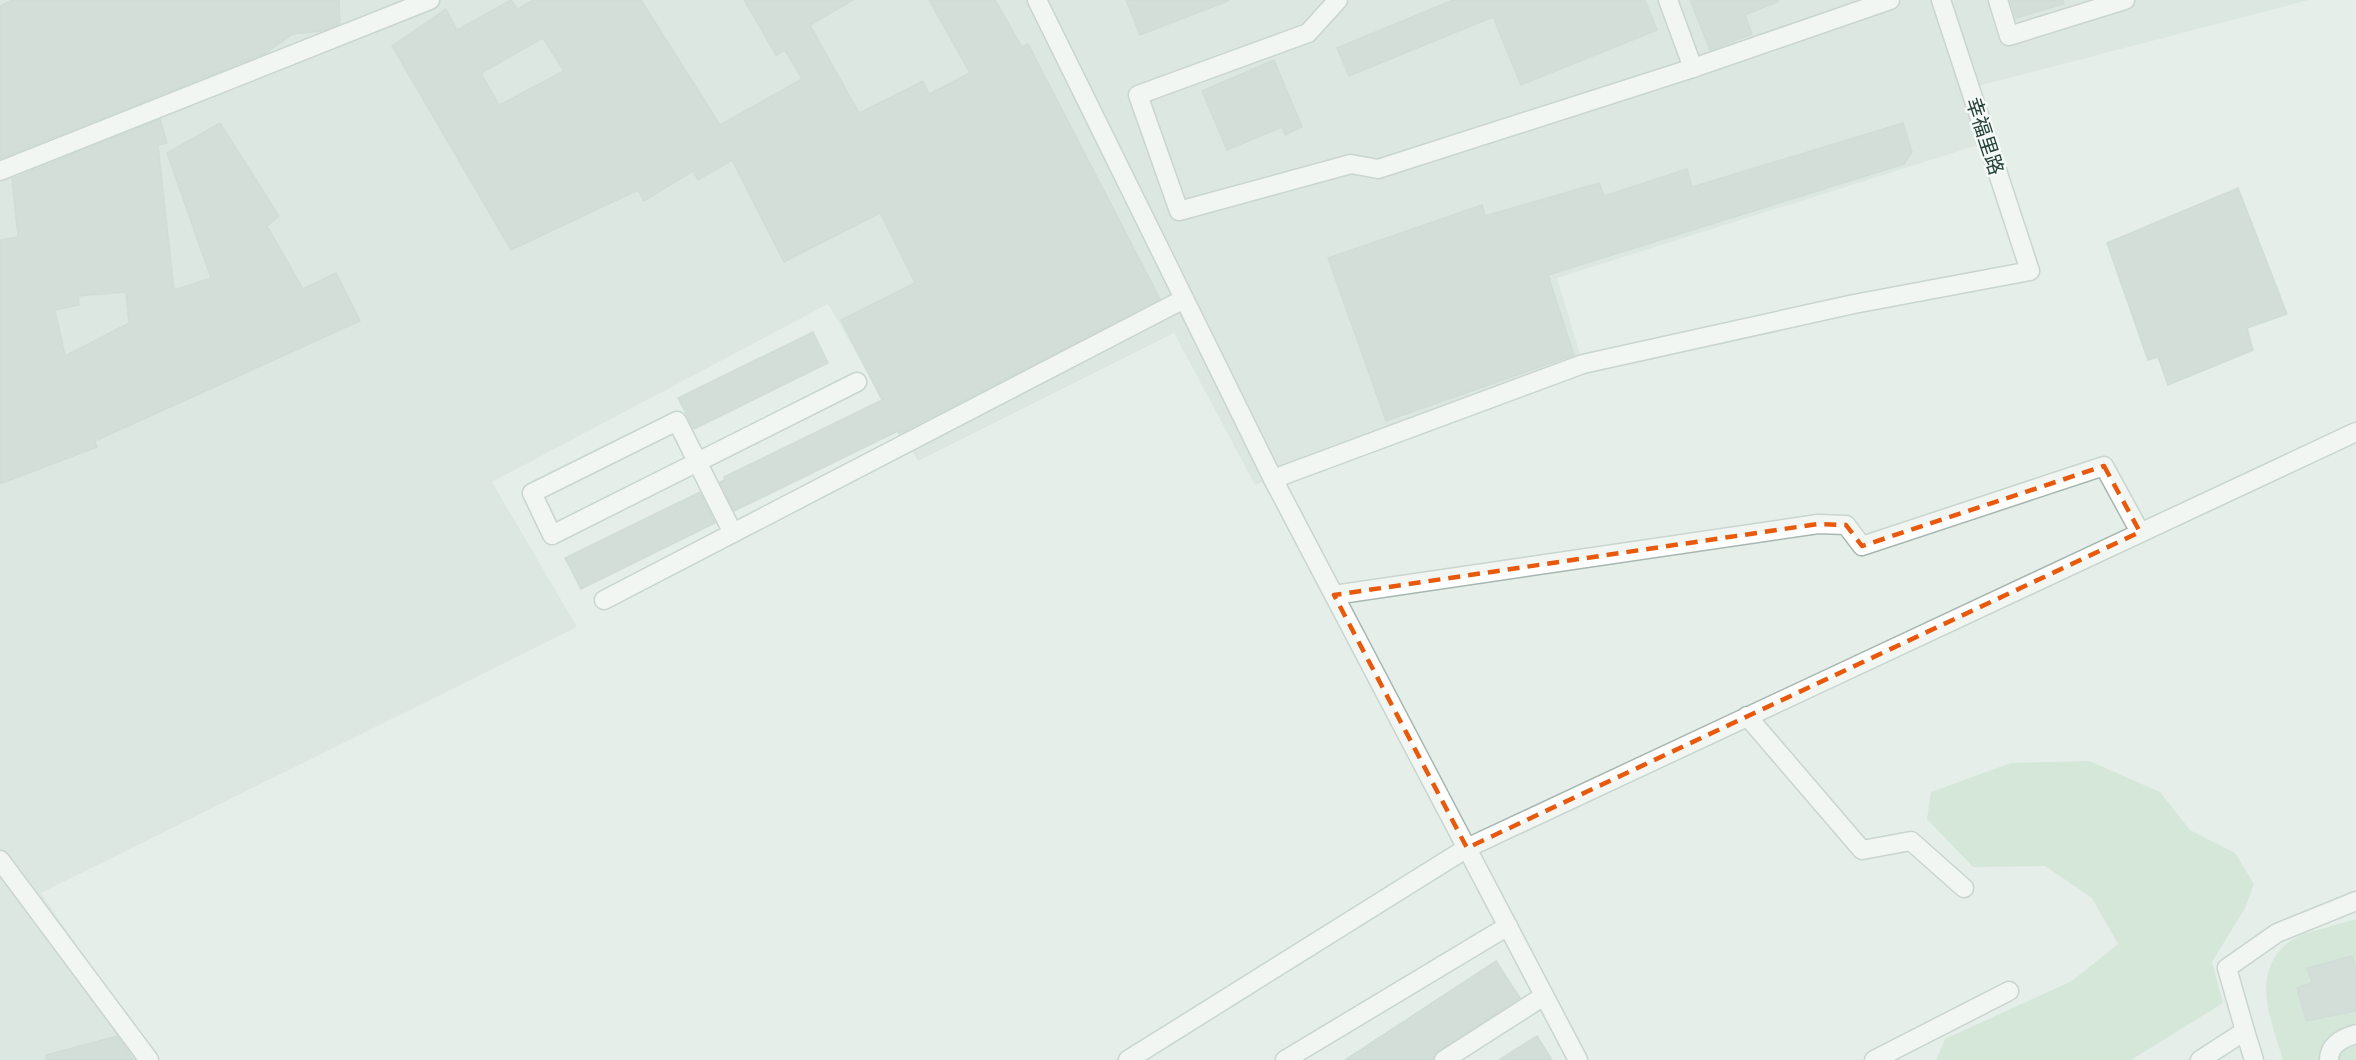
<svg xmlns="http://www.w3.org/2000/svg" width="2356" height="1060" viewBox="0 0 2356 1060" font-family="'IBM Plex Sans','Noto Sans SC',sans-serif">
	<style>
		.built { fill: #d3ded8 }
		.green { fill: #bedec6 }
		.building { fill: #bac9c2; stroke: #b7c7c0; stroke-width: 1.5; fill-rule: evenodd }
		.lines { fill: none; stroke-linecap: round; stroke-linejoin: round }
		.minor-casing { stroke: #a7b6b0; stroke-width: 21 }
		.minor { stroke: #fff; stroke-width: 18 }
		.marked { fill: none; stroke: #e8590c; stroke-width: 4.5; stroke-dasharray: 12 8; stroke-linejoin: round }
		.labels { text-anchor: middle; stroke-width: 5; stroke-linejoin: round; paint-order: stroke }
		.street-label { font-size: 20px; fill: #244037; stroke: #f5faf8 }
	</style>
	<rect width="100%" height="100%" fill="#e5eee9"/>
	<g class="built">
		<path d="M 0,0 L 1933,0 L 1978,145 L 1557,278 L 1583,364 L 1255,485 L 1174,333 L 918,461 L 828,304 L 492,482 L 577,627 L 41,893 L 154,1060 L 0,1060 Z"/>
		<path d="M 1941,0 L 2309,0 L 1970,88 Z"/>
	</g>
	<g class="green">
		<path d="M 2089,761 L 2160,792 L 2190,830 L 2235,853 L 2254,884 L 2245,908 L 2212,962 L 2223,1003 L 2131,1060 L 1936,1060 L 1945,1039 L 2072,981 L 2118,944 L 2092,898 L 2045,866 L 1973,867 L 1927,819 L 1931,792 L 2011,763 Z"/>
		<path d="M 2356,919 L 2356,1060 L 2283,1060 C 2271,1020 2249,972 2290,941 C 2300,933 2341,924 2356,919 Z"/>
	</g>
	<g class="building">
		<path d="M 12,0 L 339,0 L 340,24 L 322,31 L 293,34 L 264,54 L 0,159 L 0,6 Z"/>
		<path d="M 511,0 L 518,9 L 533,0 L 641,0 L 720,125 L 802,79 L 785,50 L 776,55 L 744,0 L 853,0 L 810,25 L 859,113 L 923,81 L 929,94 L 970,73 L 929,0 L 995,0 L 1022,47 L 1028,44 L 1160,299 L 899,434 L 898,431 L 734,511 L 720,482 L 725,480 L 724,477 L 882,400 L 841,320 L 915,283 L 880,213 L 784,262 L 732,160 L 698,180 L 693,171 L 644,201 L 638,190 L 511,250 L 392,46 L 446,9 L 457,30 ZM 543,38 L 564,71 L 499,105 L 481,73 Z"/>
		<path d="M 1126,0 L 1227,0 L 1228,1 L 1140,35 Z"/>
		<path d="M 1453,0 L 1645,0 L 1657,30 L 1521,85 L 1493,17 L 1349,76 L 1337,48 Z"/>
		<path d="M 1690,0 L 1779,0 L 1779,1 L 1745,15 L 1752,34 L 1710,50 Z"/>
		<path d="M 2010,0 L 2063,0 L 2064,4 L 2016,18 Z"/>
		<path d="M 1274,60 L 1302,127 L 1285,135 L 1282,127 L 1227,150 L 1202,91 Z"/>
		<path d="M 160,119 L 167,143 L 158,145 L 174,290 L 211,278 L 167,153 L 220,123 L 279,216 L 267,226 L 303,289 L 336,273 L 360,321 L 95,441 L 97,447 L 0,484 L 0,240 L 18,237 L 12,179 ZM 126,292 L 129,323 L 65,356 L 55,310 L 79,305 L 78,296 Z"/>
		<path d="M 1903,123 L 1912,152 L 1904,164 L 1548,275 L 1574,355 L 1386,421 L 1328,258 L 1482,205 L 1485,216 L 1599,183 L 1604,196 L 1687,169 L 1692,187 Z"/>
		<path d="M 2238,188 L 2287,314 L 2247,328 L 2253,350 L 2168,385 L 2158,357 L 2148,360 L 2107,243 Z"/>
		<path d="M 813,332 L 828,363 L 694,429 L 678,398 Z"/>
		<path d="M 700,492 L 715,523 L 581,589 L 565,558 Z"/>
		<path d="M 2352,956 L 2356,971 L 2356,1011 L 2306,1021 L 2297,988 L 2312,983 L 2307,968 Z"/>
		<path d="M 1496,961 L 1520,998 L 1438,1051 L 1433,1060 L 1345,1060 Z"/>
		<path d="M 117,1036 L 134,1060 L 46,1060 L 46,1055 Z"/>
		<path d="M 1537,1036 L 1552,1060 L 1499,1060 Z"/>
	</g>
	<g class="lines">
		<defs>
			<g id="minor">
				<path d="M 1037,0 L 1273,479 L 1578,1060"/>
				<path d="M 1338,0 L 1308,33 L 1138,95 L 1179,211 L 1351,164 L 1378,169 L 1693,68 L 1890,0"/>
				<path d="M 1668,0 L 1693,68"/>
				<path d="M 1998,0 L 2009,36 L 2125,0"/>
				<path d="M 0,171 L 430,0"/>
				<path d="M 1273,479 L 1583,364 L 1854,304 L 2030,271 L 1941,0"/>
				<path d="M 733,533 C 714,496 696,459 677,421 L 532,493 L 552,535 L 857,382"/>
				<path d="M 1334,595 L 1818,524 L 1846,525 L 1862,546 L 2104,466 L 2140,532"/>
				<path d="M 604,600 L 1184,299"/>
				<path d="M 1747,716 L 1862,850 L 1911,841 L 1964,888"/>
				<path d="M 0,860 L 149,1060"/>
				<path d="M 2245,1031 L 2254,1060"/>
				<path d="M 1128,1060 L 1467,848 L 2356,432"/>
				<path d="M 1285,1060 L 1508,926"/>
				<path d="M 1444,1060 L 1544,996"/>
				<path d="M 1874,1060 L 2009,991"/>
				<path d="M 2200,1060 L 2245,1031 L 2227,968 L 2277,933 L 2356,901"/>
				<path d="M 2329,1060 C 2329,1044 2343,1038 2356,1034"/>
			</g>
		</defs>
		<use href="#minor" class="minor-casing"/>
		<use href="#minor" class="minor"/>
	</g>
	<path d="M0 0H2356V1060H0ZM 2104,466 L 2140,532 L 1467,848 L 1334,595 L 1818,524 L 1846,525 L 1862,546 Z" fill="#e5eee9" fill-opacity=".55" fill-rule="evenodd"/>
	<path class="marked" d="M 2104,466 L 2140,532 L 1467,848 L 1334,595 L 1818,524 L 1846,525 L 1862,546 Z"/>
	<g class="labels">
		<g class="street-label">
			<text transform="translate(1985 136) rotate(72)" y="7">幸福里路</text>
		</g>
	</g>
</svg>
